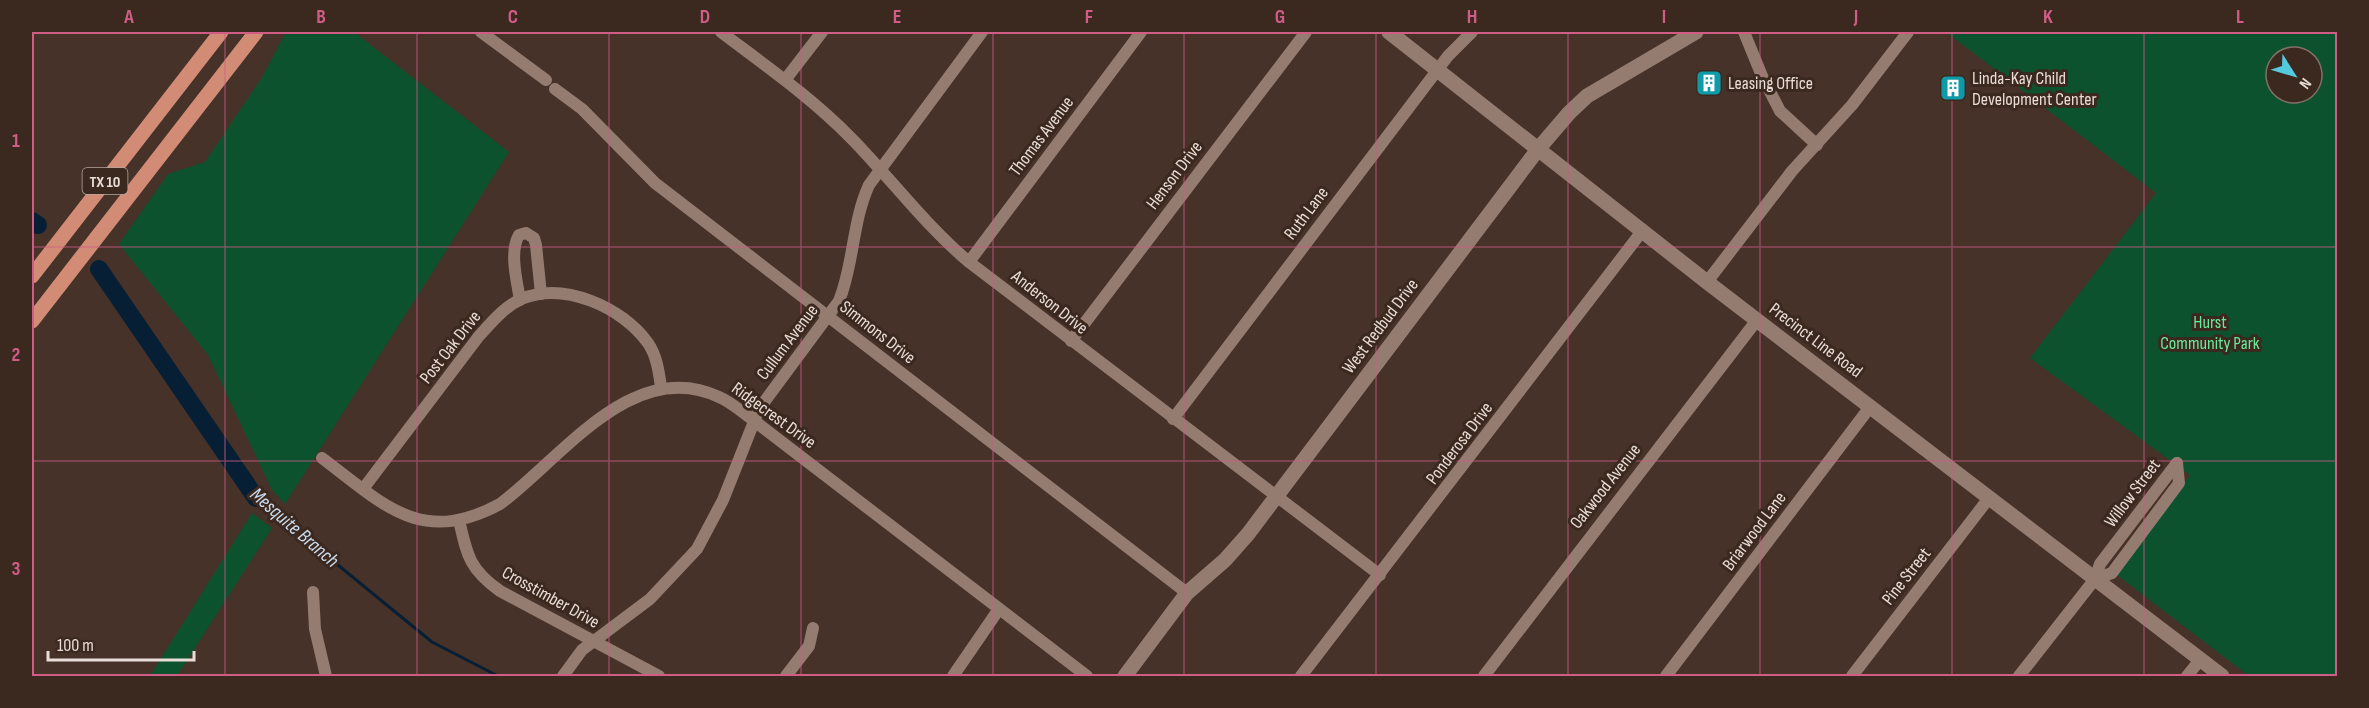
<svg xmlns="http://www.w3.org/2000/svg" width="2369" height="708" viewBox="0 0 2369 708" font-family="'Sofia Sans Condensed',sans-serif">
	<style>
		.green { fill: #0d522e; fill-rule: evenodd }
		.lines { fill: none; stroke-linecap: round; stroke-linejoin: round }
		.stream { stroke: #071f34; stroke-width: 3 }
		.river { stroke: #071f34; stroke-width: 18 }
		.street { stroke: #947c71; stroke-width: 12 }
		.secondary { stroke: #947c71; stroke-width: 15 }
		.primary { stroke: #d28c76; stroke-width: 15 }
		.grid { fill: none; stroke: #d05d86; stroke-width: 1.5; stroke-opacity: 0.55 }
		.labels { text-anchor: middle; stroke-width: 6; stroke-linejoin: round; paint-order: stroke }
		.shield { fill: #3b281e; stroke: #b6a7a0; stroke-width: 1.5 }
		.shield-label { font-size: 16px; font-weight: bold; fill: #eaddd7 }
		.poi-label { font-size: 18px; fill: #eaddd7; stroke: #3b281e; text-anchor: start }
		.street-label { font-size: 18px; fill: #eaddd7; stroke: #3b281e }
		.park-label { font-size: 18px; fill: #6ae99d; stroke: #3b281e }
		.water-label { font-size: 20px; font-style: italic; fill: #cadbed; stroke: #3b281e }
		.neatline { fill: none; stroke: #d05d86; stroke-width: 2 }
		.grid-label { font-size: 20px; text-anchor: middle; font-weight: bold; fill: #d05d86 }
	</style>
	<rect width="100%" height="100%" fill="#463228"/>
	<g class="green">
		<path d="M 286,32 L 354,32 L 509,152 L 285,504 L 272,490 L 208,355 L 119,244 L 168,174 L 205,162 L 261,79 Z"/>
		<path d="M 1946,32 L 2337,32 L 2337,676 L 2249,676 L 2117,575 L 2190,475 L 2030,358 L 2156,193 ZM 2276,57 L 2312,57 L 2312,93 L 2276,93 Z"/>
		<path d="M 252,513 L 272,528 L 177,676 L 150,676 Z"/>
	</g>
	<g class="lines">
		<path class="stream" d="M 256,498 L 432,642 L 498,676"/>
		<g class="river">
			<path d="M 32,221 L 38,225"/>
			<path d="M 99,269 L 256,498"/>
		</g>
		<g class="street">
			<path d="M 481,32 L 546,80"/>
			<path d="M 721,32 C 766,66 812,98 852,139 C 892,180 925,225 969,262 L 1380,575"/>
			<path d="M 1744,32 L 1762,76 L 1780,111 L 1817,145"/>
			<path d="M 785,80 L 822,32"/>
			<path d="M 555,89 L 582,109 L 655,183 L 1187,593"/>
			<path d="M 969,262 L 1141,32"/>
			<path d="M 1707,282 L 1792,171 L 1852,105 L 1908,32"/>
			<path d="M 520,300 C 517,281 509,252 519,235 L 526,233 L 534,238 L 536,245 L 541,294"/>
			<path d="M 1071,341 L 1306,32"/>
			<path d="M 1173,419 L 1448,56 L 1472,32"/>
			<path d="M 322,458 C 383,504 421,547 500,504 C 561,459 633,356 719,397 C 731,402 742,412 753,420 L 1087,676"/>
			<path d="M 363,489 L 479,336 C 491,323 504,307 521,299 C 564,281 622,307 648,343 C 657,356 659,373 661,387"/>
			<path d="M 459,520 C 467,555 469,569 500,591 L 659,676"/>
			<path d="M 2095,579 L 2112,573 L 2179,483 L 2177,463"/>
			<path d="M 313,592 L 315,629 L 326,676"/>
			<path d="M 563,676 L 582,650 L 650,599 L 697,549 L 723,500 L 759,409 L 839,301 C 854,264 852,222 869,185 L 982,32"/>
			<path d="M 786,676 L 809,646 L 813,628"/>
			<path d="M 953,676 L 999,609"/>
			<path d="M 1301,676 L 1643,230"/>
			<path d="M 1484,676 L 1757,320"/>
			<path d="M 1666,676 L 1870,407"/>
			<path d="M 1852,676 L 1989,498"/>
			<path d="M 2019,676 L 2095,579 L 2100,564 L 2177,463"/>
			<path d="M 2187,676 L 2200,660"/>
		</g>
		<g class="secondary">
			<path d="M 1389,32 L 1707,282 L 2222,676"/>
			<path d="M 1125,676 L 1187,593 L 1225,560 L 1248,534 L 1539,148 L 1569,113 L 1587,96 L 1696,32"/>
		</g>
		<g class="primary">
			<path d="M 32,276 L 221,32"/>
			<path d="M 32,321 L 256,32"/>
		</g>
	</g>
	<path class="grid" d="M 225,32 L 225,676M 417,32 L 417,676M 609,32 L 609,676M 801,32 L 801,676M 993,32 L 993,676M 1184,32 L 1184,676M 1376,32 L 1376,676M 1568,32 L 1568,676M 1760,32 L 1760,676M 1952,32 L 1952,676M 2144,32 L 2144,676M 32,247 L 2338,247M 32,461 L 2338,461"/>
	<defs>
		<symbol id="building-square" viewBox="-11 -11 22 22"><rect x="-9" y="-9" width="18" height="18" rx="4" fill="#0f9aa8" stroke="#3b281e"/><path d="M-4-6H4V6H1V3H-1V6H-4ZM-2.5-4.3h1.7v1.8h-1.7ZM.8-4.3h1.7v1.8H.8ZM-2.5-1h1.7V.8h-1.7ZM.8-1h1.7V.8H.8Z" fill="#fff"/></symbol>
	</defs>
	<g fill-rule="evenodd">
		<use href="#building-square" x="1694" y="68" width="30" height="30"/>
		<use href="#building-square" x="1938" y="73" width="30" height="30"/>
	</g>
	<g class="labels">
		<rect class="shield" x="82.5" y="168" width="45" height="26" rx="4.5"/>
		<g class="shield-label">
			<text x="105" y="187">TX 10</text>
		</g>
		<g class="poi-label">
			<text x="1972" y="84">Linda-Kay Child<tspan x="1972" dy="21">Development Center</tspan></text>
			<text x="1728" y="89">Leasing Office</text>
		</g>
		<g class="street-label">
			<text transform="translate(1041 136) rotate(-53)" y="6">Thomas Avenue</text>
			<text transform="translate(1174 175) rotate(-53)" y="6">Henson Drive</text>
			<text transform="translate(1306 213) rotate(-53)" y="6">Ruth Lane</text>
			<text transform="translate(1050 302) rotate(38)" y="6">Anderson Drive</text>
			<text transform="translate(1380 326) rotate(-53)" y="6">West Redbud Drive</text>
			<text transform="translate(878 332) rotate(38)" y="6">Simmons Drive</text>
			<text transform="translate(1816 340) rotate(37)" y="6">Precinct Line Road</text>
			<text transform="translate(787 342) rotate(-53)" y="6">Cullum Avenue</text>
			<text transform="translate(450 347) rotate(-52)" y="6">Post Oak Drive</text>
			<text transform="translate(774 415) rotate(36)" y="6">Ridgecrest Drive</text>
			<text transform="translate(1459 443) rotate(-53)" y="6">Ponderosa Drive</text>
			<text transform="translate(1605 486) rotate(-52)" y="6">Oakwood Avenue</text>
			<text transform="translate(2132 493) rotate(-53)" y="6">Willow Street</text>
			<text transform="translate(1754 531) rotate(-53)" y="6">Briarwood Lane</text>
			<text transform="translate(1906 576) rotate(-52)" y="6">Pine Street</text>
			<text transform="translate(551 597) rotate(29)" y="6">Crosstimber Drive</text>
		</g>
		<g class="park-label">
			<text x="2210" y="328">Hurst<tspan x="2210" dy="21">Community Park</tspan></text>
		</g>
		<g class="water-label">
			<text transform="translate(295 527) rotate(41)" y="7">Mesquite Branch</text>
		</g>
	</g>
	<rect width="2369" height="708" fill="none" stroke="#3b281e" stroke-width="66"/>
	<g transform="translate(2294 75) rotate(127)"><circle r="28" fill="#3b281e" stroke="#817068" stroke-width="1.5"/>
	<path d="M0-4.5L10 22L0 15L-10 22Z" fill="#55cade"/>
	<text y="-9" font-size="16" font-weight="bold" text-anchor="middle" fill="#eaddd7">N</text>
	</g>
	<path d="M48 651v9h146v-9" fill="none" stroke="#eaddd7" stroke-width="3"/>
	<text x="57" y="651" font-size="18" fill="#eaddd7" stroke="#3b281e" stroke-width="4.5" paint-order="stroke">100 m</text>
	<rect x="33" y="33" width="2303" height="642" class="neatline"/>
	<g class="grid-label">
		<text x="129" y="23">A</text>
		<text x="321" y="23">B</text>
		<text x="513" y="23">C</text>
		<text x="705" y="23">D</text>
		<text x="897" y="23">E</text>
		<text x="1089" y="23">F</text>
		<text x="1280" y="23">G</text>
		<text x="1472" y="23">H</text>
		<text x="1664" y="23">I</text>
		<text x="1856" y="23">J</text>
		<text x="2048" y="23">K</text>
		<text x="2240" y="23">L</text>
		<text x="16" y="147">1</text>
		<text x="16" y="361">2</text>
		<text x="16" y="575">3</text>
	</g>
</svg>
